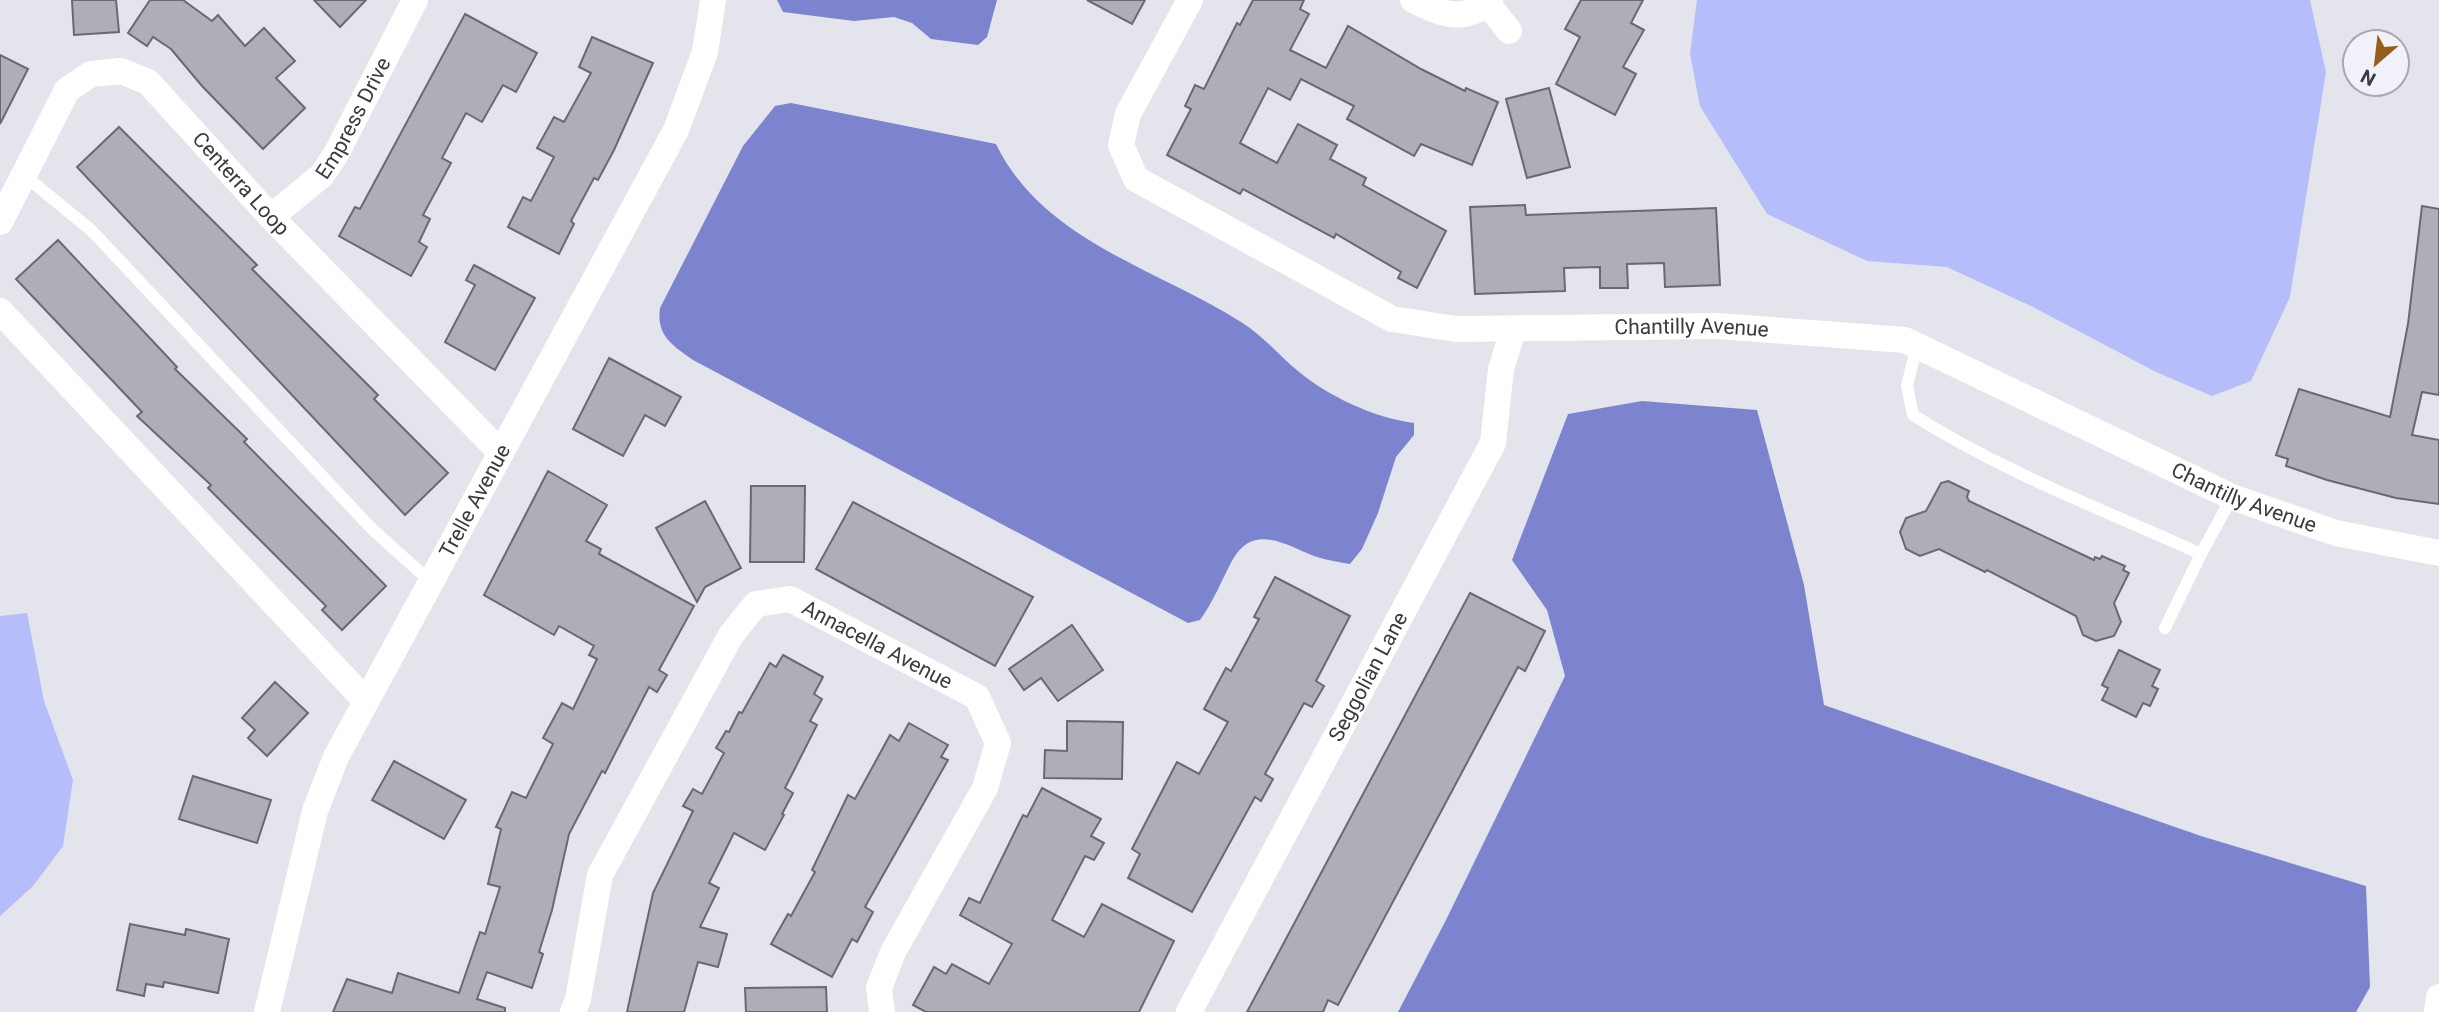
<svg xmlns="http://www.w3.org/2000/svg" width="2439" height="1012" viewBox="0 0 2439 1012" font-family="Roboto,sans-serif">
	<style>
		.green { fill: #b5bdfb }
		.water { fill: #7d84cf }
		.building { fill: #adaeb6; stroke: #696a71; stroke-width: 2 }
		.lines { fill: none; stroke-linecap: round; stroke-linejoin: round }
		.lane { stroke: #fff; stroke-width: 12 }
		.street { stroke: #fff; stroke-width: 26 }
		.labels { text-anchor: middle; stroke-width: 7; stroke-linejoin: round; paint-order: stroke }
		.street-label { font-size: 21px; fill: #3b3b3e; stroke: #f0f1f9 }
	</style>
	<rect width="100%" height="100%" fill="#e3e4ec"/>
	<g class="green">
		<path d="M 1697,0 L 2310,0 L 2326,72 L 2290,297 L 2251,381 L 2212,396 L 2156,372 L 2031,306 L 1947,267 L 1867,261 L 1767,214 L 1700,106 L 1690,54 Z"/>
		<path d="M 27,613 L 44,701 L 73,780 L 63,846 L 33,886 L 0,916 L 0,616 Z"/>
	</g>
	<g class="water">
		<path d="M 777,0 L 997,0 L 987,37 L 978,45 L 931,39 L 912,23 L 894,17 L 854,21 L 783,12 Z"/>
		<path d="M 791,103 L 996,144 C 1043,241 1156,268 1241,322 C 1262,335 1279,355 1298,371 C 1328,396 1374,418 1414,423 L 1414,435 L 1396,457 L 1378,513 L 1362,549 L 1350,564 C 1338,562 1326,560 1314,556 C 1286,545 1254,523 1233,559 C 1222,579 1214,601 1200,620 L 1188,623 L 693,360 C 672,345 656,335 660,308 L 743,146 L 775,106 Z"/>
		<path d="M 1642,401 L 1757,410 L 1804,585 L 1824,705 L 2201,836 L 2366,886 L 2370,987 L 2356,1012 L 1398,1012 L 1446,920 L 1565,676 L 1547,610 L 1512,560 L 1568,414 Z"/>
	</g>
	<g class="building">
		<path d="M 72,0 L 116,0 L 119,32 L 74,35 Z"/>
		<path d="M 150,0 L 183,0 L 212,21 L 218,15 L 245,46 L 264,28 L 295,61 L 276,78 L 305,108 L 263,149 L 202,86 L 171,49 L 153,37 L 147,46 L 128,33 Z"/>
		<path d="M 314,0 L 366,0 L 340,27 Z"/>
		<path d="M 1087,0 L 1145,0 L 1132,24 Z"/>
		<path d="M 1253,0 L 1304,0 L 1300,9 L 1309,14 L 1290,50 L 1326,68 L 1348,26 L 1421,69 L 1465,91 L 1466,88 L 1498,102 L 1472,165 L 1421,144 L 1414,156 L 1347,119 L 1354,106 L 1301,79 L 1290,100 L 1268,88 L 1240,143 L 1277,163 L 1298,124 L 1337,145 L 1330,159 L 1366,178 L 1363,185 L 1446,231 L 1417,288 L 1398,278 L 1401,272 L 1336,234 L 1334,238 L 1243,189 L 1240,194 L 1167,155 L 1191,109 L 1185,106 L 1195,85 L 1204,89 L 1237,23 L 1240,25 Z"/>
		<path d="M 1581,0 L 1643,0 L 1631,23 L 1644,30 L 1623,67 L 1636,74 L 1615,115 L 1556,84 L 1580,37 L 1565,29 Z"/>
		<path d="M 465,14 L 537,53 L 516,92 L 503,85 L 482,122 L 466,113 L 442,158 L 451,163 L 423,215 L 430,219 L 419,242 L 427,247 L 411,276 L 339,236 L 355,207 L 360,209 Z"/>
		<path d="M 592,37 L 653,63 L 614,150 L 598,180 L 594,178 L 571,221 L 574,224 L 559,254 L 508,227 L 523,197 L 531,201 L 554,157 L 537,148 L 554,117 L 564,122 L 591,73 L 579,67 Z"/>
		<path d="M 0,55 L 28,69 L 0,124 Z"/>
		<path d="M 1549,88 L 1570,167 L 1527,178 L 1506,99 Z"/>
		<path d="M 119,127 L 257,265 L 252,269 L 378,395 L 374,399 L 448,473 L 405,515 L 77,167 Z"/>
		<path d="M 1525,205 L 1526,215 L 1716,208 L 1720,285 L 1665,287 L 1664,263 L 1627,264 L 1628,288 L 1600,288 L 1600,267 L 1564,268 L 1565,291 L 1475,294 L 1470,207 Z"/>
		<path d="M 2422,206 L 2439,209 L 2439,395 L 2422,392 L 2412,435 L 2439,440 L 2439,504 L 2396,498 L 2327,480 L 2286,466 L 2288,459 L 2276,455 L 2299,389 L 2390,417 L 2408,324 Z"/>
		<path d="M 58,240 L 177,367 L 175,369 L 247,439 L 244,442 L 386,586 L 342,630 L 322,610 L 326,606 L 208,488 L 211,485 L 137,416 L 142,412 L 16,279 Z"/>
		<path d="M 474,265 L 535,298 L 495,370 L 445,342 L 475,285 L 466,280 Z"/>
		<path d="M 609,358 L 681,397 L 665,426 L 645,415 L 623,456 L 573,429 Z"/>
		<path d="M 548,471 L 607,505 L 586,541 L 601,549 L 599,554 L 694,606 L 659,670 L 667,675 L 657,692 L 649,687 L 605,773 L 602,771 L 569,834 L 552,910 L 539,952 L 543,954 L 532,988 L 487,972 L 477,999 L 505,1008 L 505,1012 L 333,1012 L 347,979 L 392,993 L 398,973 L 459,993 L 480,932 L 485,934 L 500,887 L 488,884 L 501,829 L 496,827 L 512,792 L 526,798 L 553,744 L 543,738 L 562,703 L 573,709 L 597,659 L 589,655 L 594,646 L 559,626 L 554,635 L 484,595 Z"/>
		<path d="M 1948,481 L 1969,491 L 1967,497 L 1969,501 L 2094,560 L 2095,557 L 2100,559 L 2102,556 L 2125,566 L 2123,570 L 2129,573 L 2114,603 L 2121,622 L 2114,636 L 2096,641 L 2083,635 L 2076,616 L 1987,570 L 1985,572 L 1939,549 L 1920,556 L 1906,549 L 1900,532 L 1906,518 L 1926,511 L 1941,483 Z"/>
		<path d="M 751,486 L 805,486 L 804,562 L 750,562 Z"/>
		<path d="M 705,501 L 741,568 L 705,587 L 697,602 L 656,528 Z"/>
		<path d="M 853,502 L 1033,597 L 995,666 L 816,569 Z"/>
		<path d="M 1275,577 L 1350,616 L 1316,681 L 1324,686 L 1312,707 L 1304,703 L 1265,774 L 1273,779 L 1261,801 L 1255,797 L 1192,912 L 1128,878 L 1140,854 L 1132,849 L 1177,762 L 1199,774 L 1228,722 L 1204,709 L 1226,668 L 1231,671 L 1259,619 L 1254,617 Z"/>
		<path d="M 1470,593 L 1545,631 L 1525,671 L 1518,667 L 1338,1005 L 1328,1000 L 1323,1012 L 1247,1012 Z"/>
		<path d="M 1072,625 L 1103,670 L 1058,701 L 1041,678 L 1024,690 L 1009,669 Z"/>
		<path d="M 2119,650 L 2160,670 L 2152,686 L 2158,689 L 2150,706 L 2143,703 L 2136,717 L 2102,700 L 2108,688 L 2102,685 Z"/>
		<path d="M 783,655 L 823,677 L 814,694 L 822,699 L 810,721 L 817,725 L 785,788 L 793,793 L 782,814 L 784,815 L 765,850 L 734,833 L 709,883 L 719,888 L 700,927 L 727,934 L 718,967 L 698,962 L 684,1012 L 627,1012 L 653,893 L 693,811 L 683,806 L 693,789 L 702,794 L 724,753 L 716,748 L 726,731 L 729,732 L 739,712 L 742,713 L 770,663 L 776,667 Z"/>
		<path d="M 275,682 L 308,713 L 267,756 L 248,738 L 255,730 L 242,718 Z"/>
		<path d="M 1067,721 L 1123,722 L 1122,779 L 1044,778 L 1045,750 L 1067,751 Z"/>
		<path d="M 909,723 L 948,745 L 941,757 L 948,760 L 865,907 L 873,912 L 857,942 L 852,939 L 832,977 L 771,944 L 788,914 L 791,916 L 815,872 L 812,870 L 848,795 L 855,799 L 890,735 L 899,741 Z"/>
		<path d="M 394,761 L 466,800 L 444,839 L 372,800 Z"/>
		<path d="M 193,776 L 271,800 L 257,843 L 179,819 Z"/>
		<path d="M 1042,788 L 1101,819 L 1091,836 L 1104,843 L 1094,860 L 1085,856 L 1052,920 L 1084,937 L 1102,904 L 1174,941 L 1139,1012 L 926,1012 L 913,1005 L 934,967 L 946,974 L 952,964 L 989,984 L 1012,944 L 960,915 L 969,898 L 980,903 L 1023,815 L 1027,817 Z"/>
		<path d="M 130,924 L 185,935 L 186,929 L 229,939 L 218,993 L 164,982 L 163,987 L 146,984 L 144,996 L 117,990 Z"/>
		<path d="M 826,987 L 827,1012 L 746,1012 L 745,988 Z"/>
	</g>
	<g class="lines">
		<g class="lane">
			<path d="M 24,175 L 92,231 L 371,528 L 431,582"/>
			<path d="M 1917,345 L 1907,386 L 1913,415 C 2003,472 2104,510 2201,554 L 2232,497"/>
			<path d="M 2165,628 L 2201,554"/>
		</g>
		<g class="street">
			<path id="s1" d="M 1190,0 L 1128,114 L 1121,145 L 1136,179 L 1392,319 L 1456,329 L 1718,326 L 1905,340 L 2232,497 L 2336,533 L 2439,553"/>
			<path d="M 1413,0 C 1440,14 1465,24 1490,0"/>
			<path d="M 1487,3 L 1509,31"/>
			<path id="s2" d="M 271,217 L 322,175 L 336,154 L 415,0"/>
			<path id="s3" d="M 0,222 L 67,90 L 91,74 L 121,71 L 148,82 L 271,217 L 501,453"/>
			<path d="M 0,311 L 366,701"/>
			<path id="s4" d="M 267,1012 L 315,811 L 336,757 L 676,130 L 705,52 L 713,0"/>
			<path id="s5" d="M 573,1012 L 578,999 L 600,875 L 731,635 L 756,604 L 790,599 L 977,697 L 998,743 L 985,788 L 893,952 L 879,988 L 882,1012"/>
			<path id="s6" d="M 1189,1012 L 1493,443 L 1501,369 L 1513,330"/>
			<path d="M 2437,1012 L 2439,997"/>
		</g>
	</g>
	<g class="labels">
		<g class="street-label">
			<text dy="7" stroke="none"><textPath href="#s2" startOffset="131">Empress Drive</textPath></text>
			<text dy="7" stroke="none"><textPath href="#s3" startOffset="374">Centerra Loop</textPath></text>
			<text dy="7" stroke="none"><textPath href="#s1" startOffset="791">Chantilly Avenue</textPath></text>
			<text dy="7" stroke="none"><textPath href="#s1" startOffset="1379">Chantilly Avenue</textPath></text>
			<text dy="7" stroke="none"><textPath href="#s4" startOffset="556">Trelle Avenue</textPath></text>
			<text dy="7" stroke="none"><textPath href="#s5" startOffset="586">Annacella Avenue</textPath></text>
			<text dy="7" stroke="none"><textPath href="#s6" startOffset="380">Seggolian Lane</textPath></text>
		</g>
	</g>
	<g transform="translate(2376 63) rotate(208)"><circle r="33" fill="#f0f1f9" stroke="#a8a8ae" stroke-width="2"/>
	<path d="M0-5L12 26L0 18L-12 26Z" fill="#965e19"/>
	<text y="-10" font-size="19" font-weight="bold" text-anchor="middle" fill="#3b3b3e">N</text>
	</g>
</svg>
